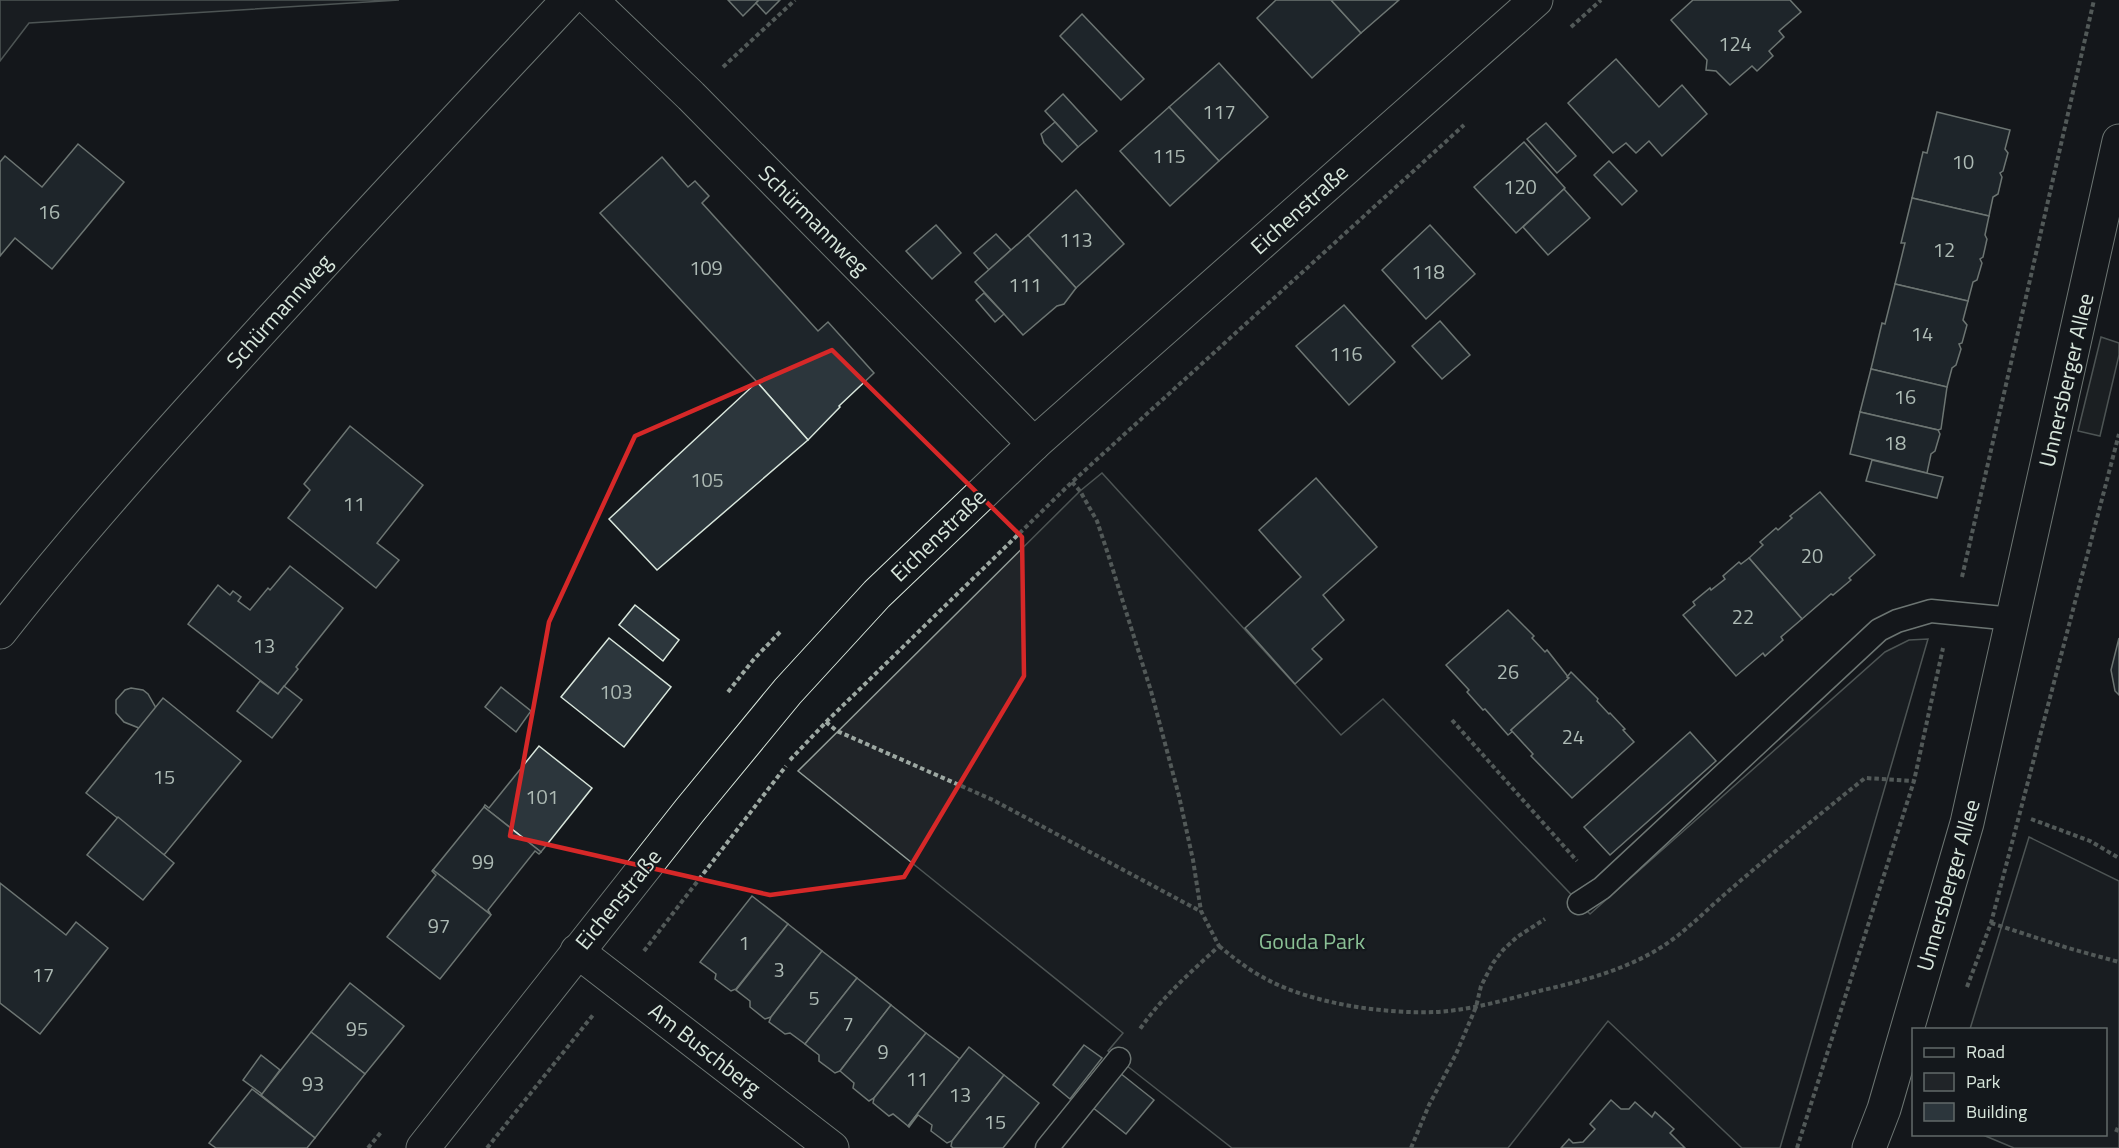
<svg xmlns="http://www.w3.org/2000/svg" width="2119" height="1148" viewBox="0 0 2119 1148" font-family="'Titillium Web',sans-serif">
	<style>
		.green { fill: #202428; stroke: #939e99; stroke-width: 1.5 }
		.parking { fill: #24282b; stroke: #939e99; stroke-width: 1.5 }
		.building { fill: #2c363c; stroke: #d8e6dc; stroke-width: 1.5 }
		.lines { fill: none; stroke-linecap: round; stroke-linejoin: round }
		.service-casing { stroke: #d8e6dc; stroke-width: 25 }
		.minor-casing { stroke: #d8e6dc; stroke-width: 35 }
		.secondary-casing { stroke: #d8e6dc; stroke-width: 35 }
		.path { stroke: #9da8a2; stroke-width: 4; stroke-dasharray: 4.5 3; stroke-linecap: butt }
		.service { stroke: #14181c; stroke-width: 22 }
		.minor { stroke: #14181c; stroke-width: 33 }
		.secondary { stroke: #14181c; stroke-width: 33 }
		.marked { fill: none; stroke: #d62828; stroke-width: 4.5; stroke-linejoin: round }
		.labels { text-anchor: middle; stroke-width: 4.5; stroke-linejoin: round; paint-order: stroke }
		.number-label { font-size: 20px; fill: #adbab4 }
		.street-label { font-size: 22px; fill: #d8e6dc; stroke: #14181c }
		.park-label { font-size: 22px; fill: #8ac095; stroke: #14181c }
	</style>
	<rect width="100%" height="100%" fill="#14181c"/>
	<g class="green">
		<path d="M 0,0 L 399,0 L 29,23 L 0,61 Z"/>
		<path d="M 1102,473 L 1341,735 L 1383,699 L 1590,914 L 1885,652 L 1909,640 L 1928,639 L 1780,1148 L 1742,1148 L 1608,1021 L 1508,1148 L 1232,1148 L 1108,1051 L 1123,1033 L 798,771 L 1080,491 Z"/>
		<path d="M 2029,837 L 2119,881 L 2119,1148 L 2014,1148 L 1983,1135 L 2106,1134 L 2106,1030 L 1970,1029 Z"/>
	</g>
	<path class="parking" d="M 2101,337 L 2119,343 L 2119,355 L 2100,436 L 2078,431 Z"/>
	<g class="building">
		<path d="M 728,0 L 759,0 L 743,16 Z"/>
		<path d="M 759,0 L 780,0 L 766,14 L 756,3 Z"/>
		<path d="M 1276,0 L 1331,0 L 1361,33 L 1312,78 L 1257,18 Z"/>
		<path d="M 1331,0 L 1399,0 L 1361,33 Z"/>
		<path d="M 1693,0 L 1790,0 L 1801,12 L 1779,31 L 1784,37 L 1769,51 L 1773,56 L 1757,71 L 1752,66 L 1730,85 L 1716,71 L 1706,70 L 1707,60 L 1671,20 Z"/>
		<path d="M 1082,14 L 1144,79 L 1121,100 L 1060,36 Z"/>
		<path d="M 1616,59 L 1659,107 L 1682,85 L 1707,114 L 1662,156 L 1649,141 L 1636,153 L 1626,143 L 1613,153 L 1568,103 Z"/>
		<path d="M 1219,63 L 1268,117 L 1219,161 L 1169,107 Z"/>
		<path d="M 1063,94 L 1097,131 L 1078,147 L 1045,111 Z"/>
		<path d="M 1169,107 L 1219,161 L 1170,206 L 1120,151 Z"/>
		<path d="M 1937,112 L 2010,130 L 2005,149 L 2008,153 L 2003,171 L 2000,173 L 2002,177 L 1998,194 L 1993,197 L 1989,216 L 1912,198 L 1923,152 L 1927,153 Z"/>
		<path d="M 1055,122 L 1078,147 L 1062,162 L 1044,143 L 1041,134 Z"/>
		<path d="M 1546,123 L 1576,156 L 1557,173 L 1527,139 Z"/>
		<path d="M 1524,142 L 1565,188 L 1516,233 L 1474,187 Z"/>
		<path d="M 78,144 L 124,182 L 52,269 L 15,238 L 0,256 L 0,162 L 5,156 L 42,187 Z"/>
		<path d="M 662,157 L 688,187 L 695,181 L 709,196 L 702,203 L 818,331 L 828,322 L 874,373 L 839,406 L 840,407 L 808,440 L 757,382 L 600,213 Z"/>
		<path d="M 1609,161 L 1637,191 L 1622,205 L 1594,175 Z"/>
		<path d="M 1564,189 L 1590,218 L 1548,255 L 1523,227 Z"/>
		<path d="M 1076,190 L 1124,244 L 1076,288 L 1028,235 Z"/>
		<path d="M 1912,198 L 1989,216 L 1985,235 L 1987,239 L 1983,257 L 1980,259 L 1982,263 L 1977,280 L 1973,282 L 1968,301 L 1895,284 L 1905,243 L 1901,243 Z"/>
		<path d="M 936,225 L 961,253 L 932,279 L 906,251 Z"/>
		<path d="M 1430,225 L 1475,274 L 1426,319 L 1382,270 Z"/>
		<path d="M 996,234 L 1011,250 L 989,270 L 974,253 Z"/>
		<path d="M 1028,235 L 1076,288 L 1064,304 L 1057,306 L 1023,335 L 975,282 Z"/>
		<path d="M 1895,284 L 1968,301 L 1963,320 L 1967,325 L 1962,343 L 1959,344 L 1961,349 L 1956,365 L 1952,368 L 1947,387 L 1871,369 L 1882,323 L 1885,324 Z"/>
		<path d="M 984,293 L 1004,314 L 995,322 L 976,300 Z"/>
		<path d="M 1344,305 L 1395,362 L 1349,405 L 1296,346 Z"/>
		<path d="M 1440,321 L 1470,355 L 1442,379 L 1412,346 Z"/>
		<path d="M 1871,369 L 1947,387 L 1941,429 L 1938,430 L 1860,412 Z"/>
		<path d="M 757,382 L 808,440 L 657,570 L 609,519 Z"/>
		<path d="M 1860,412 L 1938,430 L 1940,434 L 1935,451 L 1931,454 L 1927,473 L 1850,454 Z"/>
		<path d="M 350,426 L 423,485 L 377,543 L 399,560 L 376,588 L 288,518 L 310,490 L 304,484 Z"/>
		<path d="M 1872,460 L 1943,477 L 1937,498 L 1866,481 Z"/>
		<path d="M 1316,478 L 1377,547 L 1323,595 L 1344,620 L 1312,649 L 1322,659 L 1295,684 L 1245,628 L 1301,577 L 1259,530 Z"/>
		<path d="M 1820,492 L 1875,555 L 1849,578 L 1851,580 L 1833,595 L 1831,594 L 1802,619 L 1749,558 L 1763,545 L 1760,542 L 1776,528 L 1778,530 L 1792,518 L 1790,516 Z"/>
		<path d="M 1749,558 L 1802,619 L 1781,637 L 1783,640 L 1765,656 L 1763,653 L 1736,676 L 1683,615 L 1695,605 L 1693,602 L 1710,588 L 1711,590 L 1725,579 L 1723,576 L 1739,562 L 1741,564 Z"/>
		<path d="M 290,566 L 343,608 L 296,667 L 298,669 L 278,694 L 188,624 L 218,585 L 230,595 L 233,591 L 241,597 L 238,601 L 250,610 L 268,588 L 270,590 Z"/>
		<path d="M 635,605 L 679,640 L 663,661 L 619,625 Z"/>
		<path d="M 1508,610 L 1534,636 L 1532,638 L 1545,652 L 1547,650 L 1569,678 L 1511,730 L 1513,731 L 1508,735 L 1485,709 L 1483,710 L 1467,692 L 1469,690 L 1446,665 Z"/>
		<path d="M 609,638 L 671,687 L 624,747 L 561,697 Z"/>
		<path d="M 2119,638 L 2119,695 L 2115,691 L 2111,670 Z"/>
		<path d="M 1571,672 L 1598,699 L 1597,701 L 1609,714 L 1610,713 L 1625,729 L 1623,730 L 1634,742 L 1572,798 L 1531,756 L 1533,754 L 1511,730 L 1569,678 L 1567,677 Z"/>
		<path d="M 260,681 L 278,694 L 284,686 L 302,700 L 272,738 L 237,711 Z"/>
		<path d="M 501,687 L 531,711 L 516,732 L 485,707 Z"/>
		<path d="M 131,688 L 143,690 L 148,694 L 156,708 L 139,728 L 124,722 L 116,713 L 116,700 L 125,690 Z"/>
		<path d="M 163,698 L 241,761 L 164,855 L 86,793 Z"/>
		<path d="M 1690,732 L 1716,761 L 1610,855 L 1584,827 Z"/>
		<path d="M 539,746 L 592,788 L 541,852 L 484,807 L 485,805 L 489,808 Z"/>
		<path d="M 484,807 L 541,852 L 539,854 L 535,851 L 488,910 L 491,915 L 433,870 Z"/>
		<path d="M 118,817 L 174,863 L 143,900 L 87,855 Z"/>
		<path d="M 433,870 L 491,915 L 440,979 L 387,937 L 436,875 L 432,871 Z"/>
		<path d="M 0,883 L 66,935 L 76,922 L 108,948 L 40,1034 L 0,1003 Z"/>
		<path d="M 752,896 L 788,924 L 736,989 L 731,991 L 715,979 L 716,974 L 700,962 Z"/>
		<path d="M 788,924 L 822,951 L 771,1017 L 765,1019 L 750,1007 L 750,1001 L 736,990 Z"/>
		<path d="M 822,951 L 857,978 L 805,1044 L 790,1033 L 785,1034 L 769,1022 L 771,1017 Z"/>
		<path d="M 857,978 L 891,1005 L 840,1071 L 835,1073 L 819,1061 L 819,1055 L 805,1044 Z"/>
		<path d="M 350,983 L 404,1026 L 365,1074 L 311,1032 Z"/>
		<path d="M 891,1005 L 926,1033 L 874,1098 L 869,1101 L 853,1088 L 854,1083 L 840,1071 Z"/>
		<path d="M 311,1032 L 365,1074 L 315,1138 L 261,1095 Z"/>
		<path d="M 926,1033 L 960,1059 L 908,1126 L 893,1114 L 889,1116 L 873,1103 L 874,1098 Z"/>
		<path d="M 1084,1045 L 1102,1058 L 1070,1099 L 1053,1085 Z"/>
		<path d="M 969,1047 L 1004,1075 L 952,1141 L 947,1143 L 931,1131 L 932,1125 L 918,1115 L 909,1127 L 908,1126 Z"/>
		<path d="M 261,1055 L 280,1070 L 262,1094 L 243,1080 Z"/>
		<path d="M 1120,1073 L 1154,1100 L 1126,1134 L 1092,1107 Z"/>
		<path d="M 1004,1075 L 1039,1103 L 1003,1148 L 953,1148 L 951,1146 L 952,1141 Z"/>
		<path d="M 252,1089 L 315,1138 L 307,1148 L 216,1148 L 209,1143 Z"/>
		<path d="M 1611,1100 L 1621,1109 L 1629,1109 L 1635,1102 L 1652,1117 L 1655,1112 L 1674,1129 L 1670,1133 L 1685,1148 L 1561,1148 L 1569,1139 L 1573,1143 L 1583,1142 L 1595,1129 L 1590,1124 Z"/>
	</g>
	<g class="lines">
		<defs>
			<g id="service">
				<path d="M 1579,903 L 1602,888 L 1879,630 L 1897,621 L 1931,611 L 2013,619"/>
				<path d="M 1047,1148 L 1119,1059"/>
			</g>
			<g id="minor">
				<path d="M 591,0 L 691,96 L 1034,444"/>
				<path d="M 0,632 C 73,539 152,451 231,364 C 342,241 455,121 568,0"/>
				<path d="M 577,951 L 832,1148"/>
				<path d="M 423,1148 L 690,810 L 788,691 L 877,594 L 1034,444 L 1536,0"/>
			</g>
			<path id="secondary" d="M 1869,1148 L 1884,1109 L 1967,823 L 2119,141"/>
		</defs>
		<use href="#service" class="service-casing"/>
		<use href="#minor" class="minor-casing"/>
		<use href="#secondary" class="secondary-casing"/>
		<g class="path">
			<path d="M 1571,27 L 1601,0"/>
			<path d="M 723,67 L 795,0"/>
			<path d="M 1072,482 L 1080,491 L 1097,521 L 1107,551 L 1151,691 L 1179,796 L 1193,860 L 1201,911 L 1219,946 C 1191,972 1162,997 1140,1029"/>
			<path d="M 1962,577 L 2094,0"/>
			<path d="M 728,692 L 754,659 L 780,632"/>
			<path d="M 1452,720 L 1577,861"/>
			<path d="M 826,722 L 837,731 L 993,800 L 1200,911"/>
			<path d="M 790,760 L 826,722 L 1072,482 L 1464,125"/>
			<path d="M 2031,819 L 2090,841 L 2119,858"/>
			<path d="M 1991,923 L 2068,948 L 2119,962"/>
			<path d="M 1219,946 C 1235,959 1250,971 1268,980 C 1314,1004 1384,1014 1436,1012 C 1471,1010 1505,1000 1539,991 C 1578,982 1619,972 1655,951 C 1683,935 1707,909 1732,888 C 1776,850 1820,814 1865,778 L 1914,781"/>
			<path d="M 644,951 L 786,766"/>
			<path d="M 1967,987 L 1991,923 L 2119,434"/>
			<path d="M 2116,1132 L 2119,1125"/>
			<path d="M 368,1148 L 382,1131"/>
			<path d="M 487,1148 L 593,1015"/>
			<path d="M 1411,1148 L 1429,1105 L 1456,1054 L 1476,1007 L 1481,986 L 1493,963 L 1503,950 L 1517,937 L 1545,919"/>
			<path d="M 1797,1148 L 1914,781 L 1943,648"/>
		</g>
		<use href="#service" class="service"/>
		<use href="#minor" class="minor"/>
		<use href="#secondary" class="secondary"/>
	</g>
	<path d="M0 0H2119V1148H0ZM 832,350 L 1022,537 L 1024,676 L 904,877 L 770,895 L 510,836 L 549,622 L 635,436 Z" fill="#14181c" fill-opacity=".55" fill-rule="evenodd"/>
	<path class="marked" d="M 832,350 L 1022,537 L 1024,676 L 904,877 L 770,895 L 510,836 L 549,622 L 635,436 Z"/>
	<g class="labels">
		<g class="number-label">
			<text x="1735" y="51">124</text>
			<text x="1219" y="119">117</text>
			<text x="1169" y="163">115</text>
			<text x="1963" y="169">10</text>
			<text x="1520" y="194">120</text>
			<text x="49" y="219">16</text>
			<text x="1076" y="247">113</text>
			<text x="1944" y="257">12</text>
			<text x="706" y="275">109</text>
			<text x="1428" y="279">118</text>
			<text x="1025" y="292">111</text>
			<text x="1922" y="341">14</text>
			<text x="1346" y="361">116</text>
			<text x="1905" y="404">16</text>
			<text x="1895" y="450">18</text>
			<text x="707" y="487">105</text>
			<text x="354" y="511">11</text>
			<text x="1812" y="563">20</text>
			<text x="1743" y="624">22</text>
			<text x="264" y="653">13</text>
			<text x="1508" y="679">26</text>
			<text x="616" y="699">103</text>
			<text x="1573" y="744">24</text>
			<text x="164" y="784">15</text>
			<text x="542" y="804">101</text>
			<text x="483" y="869">99</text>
			<text x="439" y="933">97</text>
			<text x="744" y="950">1</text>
			<text x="779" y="977">3</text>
			<text x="43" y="982">17</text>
			<text x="814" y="1005">5</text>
			<text x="848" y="1031">7</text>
			<text x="357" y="1036">95</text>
			<text x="883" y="1059">9</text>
			<text x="917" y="1086">11</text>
			<text x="313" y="1091">93</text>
			<text x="960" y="1102">13</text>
			<text x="995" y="1129">15</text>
		</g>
		<g class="street-label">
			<text transform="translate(1299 209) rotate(-42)" y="8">Eichenstraße</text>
			<text transform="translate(814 220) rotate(45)" y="8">Schürmannweg</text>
			<text transform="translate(279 311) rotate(-48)" y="8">Schürmannweg</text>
			<text transform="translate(2066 380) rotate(-77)" y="8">Unnersberger Allee</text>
			<text transform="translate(938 535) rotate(-44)" y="8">Eichenstraße</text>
			<text transform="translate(1948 885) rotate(-74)" y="8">Unnersberger Allee</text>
			<text transform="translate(618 899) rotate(-51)" y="8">Eichenstraße</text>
			<text transform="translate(705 1049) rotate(38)" y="8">Am Buschberg</text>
		</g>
		<g class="park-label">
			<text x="1312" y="949">Gouda Park</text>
		</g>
	</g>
	<rect x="1912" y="1028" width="195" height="108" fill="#14181c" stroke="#626a69" stroke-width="1.5"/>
	<rect x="1924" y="1048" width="30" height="9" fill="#14181c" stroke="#626a69" stroke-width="1.5"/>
	<text x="1966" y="1058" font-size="18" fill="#d8e6dc">Road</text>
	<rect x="1924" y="1073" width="30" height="18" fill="#202428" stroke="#626a69" stroke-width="1.5"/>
	<text x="1966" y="1088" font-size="18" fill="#d8e6dc">Park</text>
	<rect x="1924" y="1103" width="30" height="18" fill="#2c363c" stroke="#626a69" stroke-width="1.5"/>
	<text x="1966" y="1118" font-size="18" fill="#d8e6dc">Building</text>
</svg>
